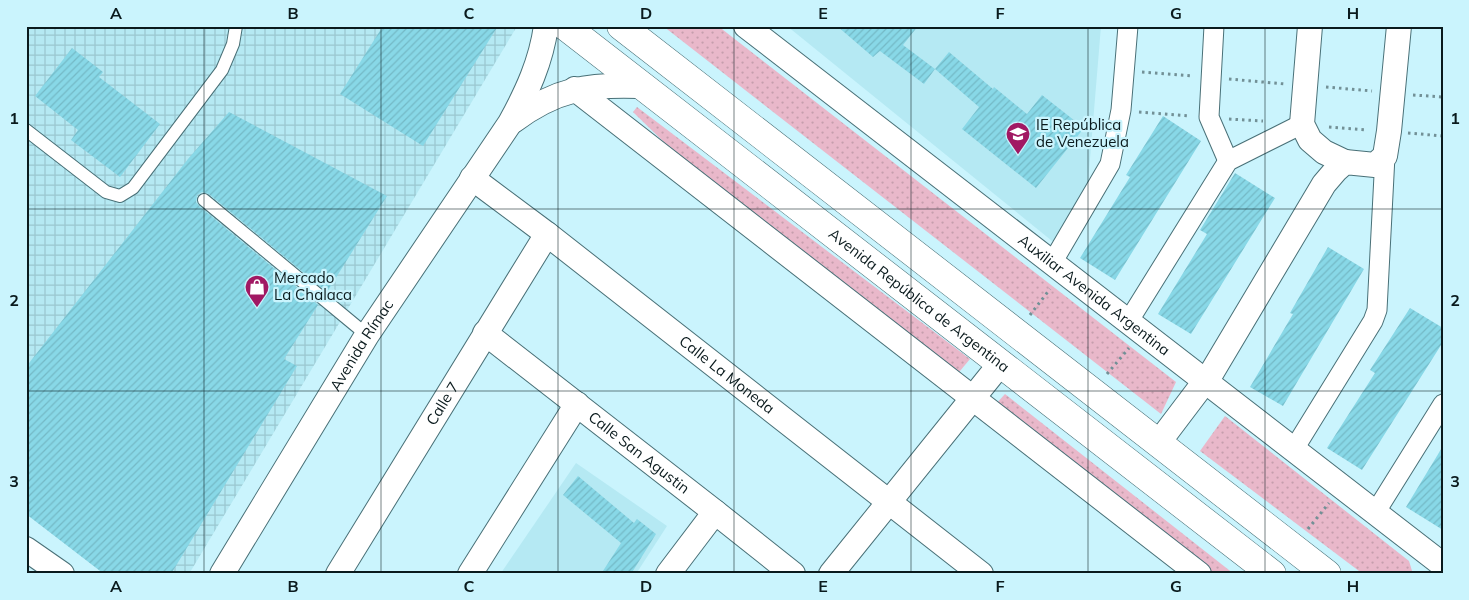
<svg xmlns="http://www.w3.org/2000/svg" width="1469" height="600" viewBox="0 0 1469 600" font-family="Mulish,sans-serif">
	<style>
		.built { fill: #b5e9f3 }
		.industrial { fill: url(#industrial-grid) }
		.grass { fill: url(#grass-dots) }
		.building { fill: url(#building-hatch) }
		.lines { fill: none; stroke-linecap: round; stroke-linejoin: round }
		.service-casing { stroke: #497077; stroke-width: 14 }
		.pedestrian-casing { stroke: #497077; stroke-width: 21 }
		.minor-casing { stroke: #497077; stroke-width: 26 }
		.primary-casing { stroke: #497077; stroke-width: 29 }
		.path { stroke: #729096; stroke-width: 3; stroke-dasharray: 2.5 4; stroke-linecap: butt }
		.service { stroke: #fff; stroke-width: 12 }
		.pedestrian { stroke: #fff; stroke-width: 19 }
		.minor { stroke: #fff; stroke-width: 24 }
		.primary { stroke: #fff; stroke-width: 28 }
		.grid { fill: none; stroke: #0a1a1d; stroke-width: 1; stroke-opacity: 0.55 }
		.labels { text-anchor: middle; stroke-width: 4.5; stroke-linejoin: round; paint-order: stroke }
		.poi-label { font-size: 15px; fill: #0a1a1d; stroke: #caf4fd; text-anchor: start }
		.street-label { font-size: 15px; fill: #0a1a1d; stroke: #caf4fd }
		.neatline { fill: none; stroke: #0a1a1d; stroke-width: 2 }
		.grid-label { font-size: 16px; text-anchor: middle; font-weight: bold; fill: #0a1a1d }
	</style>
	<defs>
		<pattern id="industrial-grid" width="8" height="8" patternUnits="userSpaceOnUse" patternTransform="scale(1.25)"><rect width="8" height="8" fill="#b5e9f3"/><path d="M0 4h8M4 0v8" fill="none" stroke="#9ac7d0"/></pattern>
		<pattern id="grass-dots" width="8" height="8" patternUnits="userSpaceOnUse" patternTransform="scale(1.25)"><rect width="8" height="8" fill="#e9b8ca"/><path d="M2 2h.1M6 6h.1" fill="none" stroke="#c69ead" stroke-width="1.8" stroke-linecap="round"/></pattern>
		<pattern id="building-hatch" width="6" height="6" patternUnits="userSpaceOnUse" patternTransform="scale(1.25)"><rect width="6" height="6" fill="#88d8e7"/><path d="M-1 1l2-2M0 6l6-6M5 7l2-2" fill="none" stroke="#74b9c6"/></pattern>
	</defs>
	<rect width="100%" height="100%" fill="#caf4fd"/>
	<g class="built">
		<path d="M 787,26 L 1101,26 L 1087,195 L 1057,245 Z"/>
		<path d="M 576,463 L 667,526 L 636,574 L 503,574 L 501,573 Z"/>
	</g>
	<path class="industrial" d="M 26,26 L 513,26 L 516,28 L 189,574 L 112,574 L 26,512 Z"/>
	<g class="grass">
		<path d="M 663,26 L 718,26 L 1176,382 L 1161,414 Z"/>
		<path d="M 637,107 L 970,359 L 955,377 L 703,180 L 633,112 Z"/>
		<path d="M 1005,394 L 1234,574 L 1210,574 L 995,405 Z"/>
		<path d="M 1225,416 L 1409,561 L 1413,574 L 1363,574 L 1200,451 Z"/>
	</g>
	<g class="building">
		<path d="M 383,26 L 498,26 L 423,146 L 340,94 Z"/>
		<path d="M 837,26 L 918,26 L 903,45 L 935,69 L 924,84 L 880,51 L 873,57 Z"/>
		<path d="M 72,48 L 103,72 L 99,77 L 160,124 L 120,177 L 71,140 L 78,130 L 35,96 Z"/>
		<path d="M 949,52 L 993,89 L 994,87 L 1027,114 L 1042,95 L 1084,128 L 1036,188 L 962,129 L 979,107 L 935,69 Z"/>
		<path d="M 229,112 L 387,196 L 327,292 L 209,194 L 202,192 L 197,195 L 196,202 L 199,206 L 318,305 L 284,359 L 297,366 L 171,574 L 104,574 L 26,514 L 26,367 L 188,159 Z"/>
		<path d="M 1163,116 L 1201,141 L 1115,280 L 1080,258 L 1130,177 L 1126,175 Z"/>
		<path d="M 1235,173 L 1275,198 L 1191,334 L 1158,314 L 1207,234 L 1200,230 Z"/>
		<path d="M 1328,247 L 1364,269 L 1283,406 L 1250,387 L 1293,314 L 1290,313 Z"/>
		<path d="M 1410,308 L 1443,328 L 1443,342 L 1362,470 L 1327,448 L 1375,373 L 1370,370 Z"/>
		<path d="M 1443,446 L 1443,530 L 1406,507 Z"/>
		<path d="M 578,476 L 634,523 L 637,519 L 656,534 L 631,574 L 601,574 L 621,543 L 563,495 Z"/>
	</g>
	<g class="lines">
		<defs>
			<g id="service">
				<path d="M 26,130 L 106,192 L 120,196 L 133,188 L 222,70 L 233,44 L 236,26"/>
				<path d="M 204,200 L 367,335"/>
			</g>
			<g id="pedestrian">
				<path d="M 1214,26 L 1209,117 L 1228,161"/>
				<path d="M 1052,263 L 1110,164 L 1121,110 L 1128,26"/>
				<path d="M 1128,322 L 1228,161 L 1302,124"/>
				<path d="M 1294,449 L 1373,321 L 1377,310 L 1385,156"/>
				<path d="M 1375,513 L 1443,404"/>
			</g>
			<g id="minor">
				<path id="s1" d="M 746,26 L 1443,565"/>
				<path d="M 1310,26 L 1302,124 L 1310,140 L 1324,152 L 1345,162"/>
				<path d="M 575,89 L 1199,574"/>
				<path d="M 513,121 C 556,89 588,84 640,86"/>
				<path id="s2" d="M 472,178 L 547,234 L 981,574"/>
				<path id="s3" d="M 485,333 L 715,512 L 793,574"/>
				<path d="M 1159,442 L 1212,372 L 1324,184 L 1336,170 L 1345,162 L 1375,165 L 1385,156 L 1389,131 L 1399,26"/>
				<path d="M 26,549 L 62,574"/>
				<path id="s4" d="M 222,574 L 367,335 L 510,123 C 527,92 541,62 546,26"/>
				<path id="s5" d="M 338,574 L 547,234"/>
				<path d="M 470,574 L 577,404"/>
				<path d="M 668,574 L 715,512"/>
				<path d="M 831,574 L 1001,363"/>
			</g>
			<g id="primary">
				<path id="s6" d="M 565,26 L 1272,574"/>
				<path d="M 621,26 L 1327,574"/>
			</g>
		</defs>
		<use href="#service" class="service-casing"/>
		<use href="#pedestrian" class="pedestrian-casing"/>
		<use href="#minor" class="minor-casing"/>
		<use href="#primary" class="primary-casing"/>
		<g class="path">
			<path d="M 1142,72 L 1193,76"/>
			<path d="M 1229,79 L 1285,84"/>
			<path d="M 1326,87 L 1372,91"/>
			<path d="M 1413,95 L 1443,97"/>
			<path d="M 1139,112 L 1190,116"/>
			<path d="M 1229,119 L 1263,121"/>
			<path d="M 1329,127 L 1367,130"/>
			<path d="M 1408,133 L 1443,136"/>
			<path d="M 1030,315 L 1050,289"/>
			<path d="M 1107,374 L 1129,348"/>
			<path d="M 1308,529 L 1329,503"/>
		</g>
		<use href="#service" class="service"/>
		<use href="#pedestrian" class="pedestrian"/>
		<use href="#minor" class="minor"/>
		<use href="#primary" class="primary"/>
	</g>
	<path class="grid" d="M 204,26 L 204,574M 381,26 L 381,574M 558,26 L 558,574M 734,26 L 734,574M 911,26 L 911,574M 1088,26 L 1088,574M 1265,26 L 1265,574M 26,209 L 1443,209M 26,391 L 1443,391"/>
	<defs>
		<symbol id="school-pin" viewBox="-11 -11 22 30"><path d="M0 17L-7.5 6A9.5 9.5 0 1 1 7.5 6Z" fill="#a11863" stroke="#caf4fd"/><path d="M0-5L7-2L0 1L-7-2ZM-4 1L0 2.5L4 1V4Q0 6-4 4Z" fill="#fff"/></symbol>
		<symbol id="shop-pin" viewBox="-11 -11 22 30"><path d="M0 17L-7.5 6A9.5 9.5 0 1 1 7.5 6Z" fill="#a11863" stroke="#caf4fd"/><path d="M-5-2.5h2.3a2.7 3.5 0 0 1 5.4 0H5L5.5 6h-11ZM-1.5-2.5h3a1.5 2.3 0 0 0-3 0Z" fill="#fff"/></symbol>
	</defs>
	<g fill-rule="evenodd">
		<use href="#school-pin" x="1004" y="120" width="28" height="38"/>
		<use href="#shop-pin" x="243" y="273" width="28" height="38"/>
	</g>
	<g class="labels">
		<g class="poi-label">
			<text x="1036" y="130">IE República<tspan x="1036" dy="17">de Venezuela</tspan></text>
			<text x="274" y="283">Mercado<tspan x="274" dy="17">La Chalaca</tspan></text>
		</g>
		<g class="street-label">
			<text dy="5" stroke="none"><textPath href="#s1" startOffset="440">Auxiliar Avenida Argentina</textPath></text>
			<text dy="5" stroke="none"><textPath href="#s6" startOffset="448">Avenida República de Argentina</textPath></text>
			<text dy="5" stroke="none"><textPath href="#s4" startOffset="268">Avenida Rímac</textPath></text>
			<text dy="5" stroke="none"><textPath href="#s2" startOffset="322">Calle La Moneda</textPath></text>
			<text dy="5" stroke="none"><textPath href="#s5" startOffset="200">Calle 7</textPath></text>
			<text dy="5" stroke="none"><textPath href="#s3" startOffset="195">Calle San Agustin</textPath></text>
		</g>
	</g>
	<rect width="1469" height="600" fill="none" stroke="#caf4fd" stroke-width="55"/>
	<rect x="28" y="28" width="1414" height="544" class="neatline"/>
	<g class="grid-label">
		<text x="116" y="19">A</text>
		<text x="293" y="19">B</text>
		<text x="469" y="19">C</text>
		<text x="646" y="19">D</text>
		<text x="823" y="19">E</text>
		<text x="1000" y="19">F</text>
		<text x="1176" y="19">G</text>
		<text x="1353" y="19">H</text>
		<text x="14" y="124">1</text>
		<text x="1455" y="124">1</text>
		<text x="14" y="306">2</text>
		<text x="1455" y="306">2</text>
		<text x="14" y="487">3</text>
		<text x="1455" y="487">3</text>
		<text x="116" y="592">A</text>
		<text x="293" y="592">B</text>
		<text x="469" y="592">C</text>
		<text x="646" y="592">D</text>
		<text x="823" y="592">E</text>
		<text x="1000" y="592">F</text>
		<text x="1176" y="592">G</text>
		<text x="1353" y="592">H</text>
	</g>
</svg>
